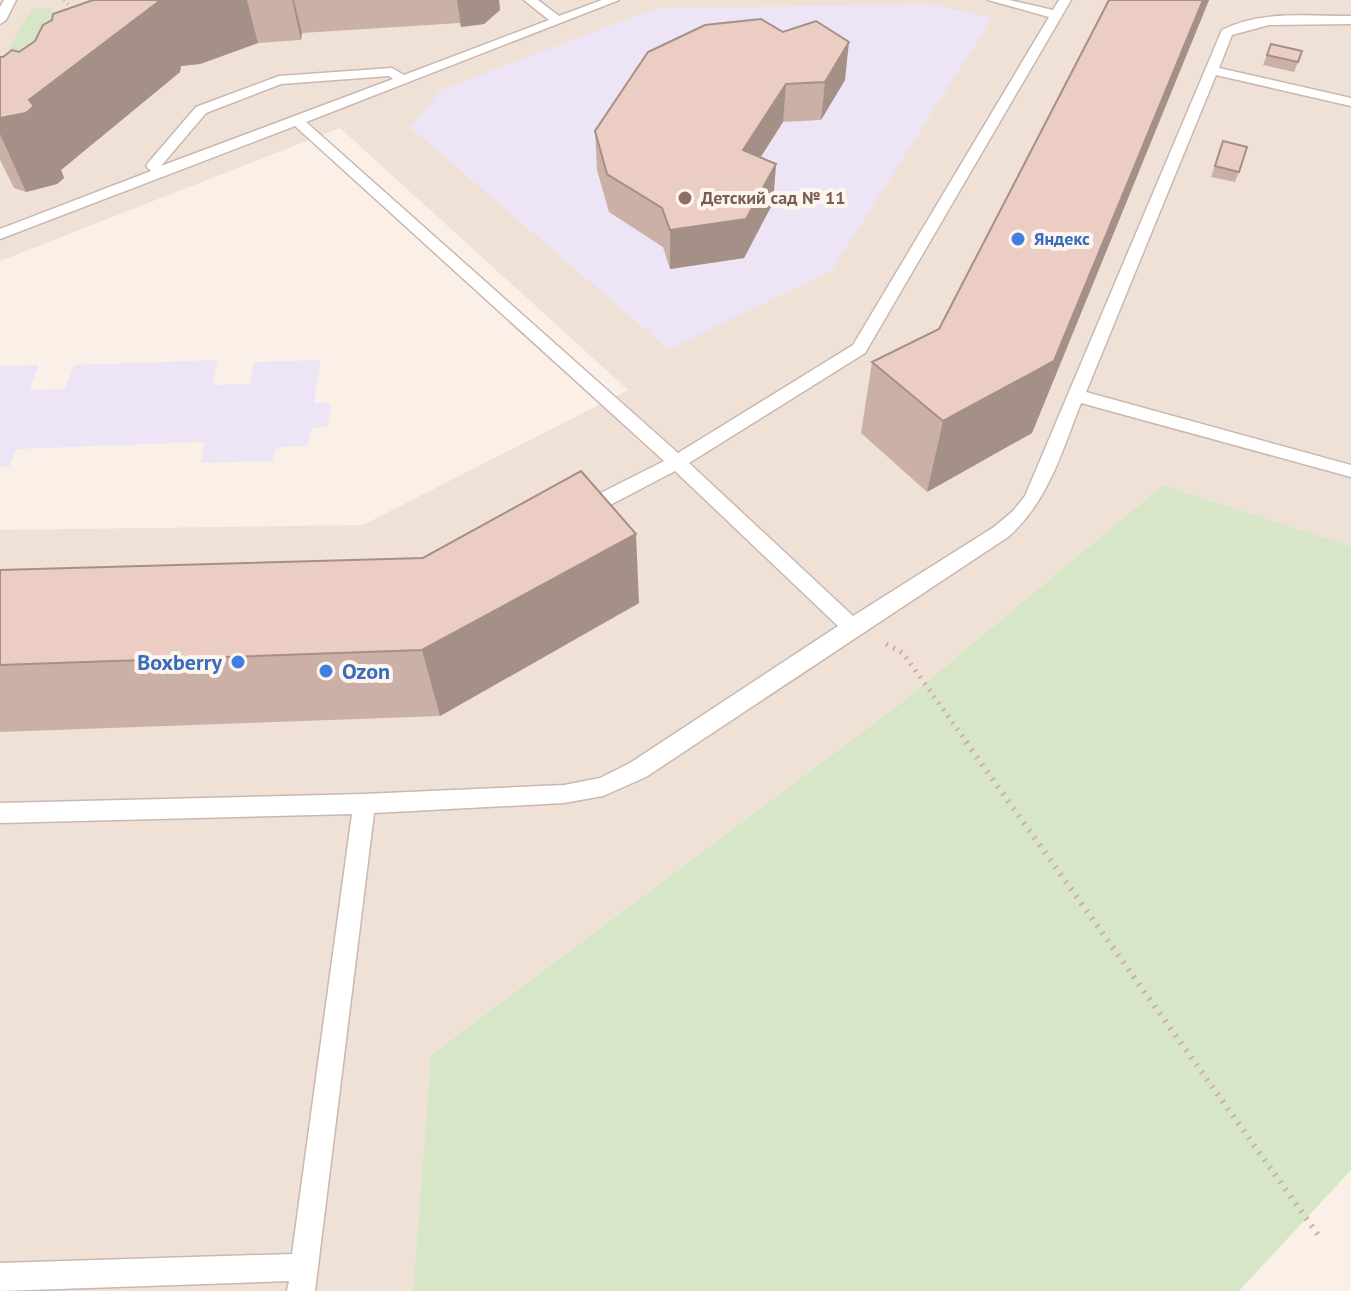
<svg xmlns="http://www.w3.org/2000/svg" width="1351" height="1291" viewBox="0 0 1351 1291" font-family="'PT Sans',sans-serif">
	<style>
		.residential { fill: #f0e1d7 }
		.education { fill: #ede4f6 }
		.green { fill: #d8e6c8 }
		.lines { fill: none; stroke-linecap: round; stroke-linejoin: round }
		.lane-casing { stroke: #cab7af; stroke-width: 3 }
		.path-far2 { stroke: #d0b0a6; stroke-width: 4; stroke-dasharray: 1 4; stroke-linecap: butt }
		.path-far1 { stroke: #d0b0a6; stroke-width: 5; stroke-dasharray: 2 6; stroke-linecap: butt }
		.path { stroke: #d0b0a6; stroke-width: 6; stroke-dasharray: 2 7; stroke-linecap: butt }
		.lane { fill: #fff; fill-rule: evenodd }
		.wall { fill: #cbb0a8 }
		.shaded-wall { fill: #a59088 }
		.building { fill: #eccdc3; stroke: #a59088; stroke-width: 2 }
		.education-dot { fill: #8d6e63; stroke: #fdf5ee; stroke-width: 3 }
		.shop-dot { fill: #3f7fe0; stroke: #fdf5ee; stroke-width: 3 }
		.labels { text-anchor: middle; stroke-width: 8; stroke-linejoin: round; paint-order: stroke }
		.far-education-label { font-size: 18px; font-weight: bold; fill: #785e54; stroke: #fdf5ee; text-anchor: start }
		.far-shop-label { font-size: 18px; font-weight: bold; fill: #366cbe; stroke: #fdf5ee; text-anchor: start }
		.shop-label { font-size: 22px; font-weight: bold; fill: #366cbe; stroke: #fdf5ee; text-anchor: end }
	</style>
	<rect width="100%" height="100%" fill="#faf0e8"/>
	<path class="residential" d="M 0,0 L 1351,0 L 1351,546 L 1163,485 L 901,703 L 431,1055 L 413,1291 L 0,1291 L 0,530 L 363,525 L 628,390 L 340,128 L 0,261 Z"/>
	<g class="education">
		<path d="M 930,4 L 992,18 L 832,270 L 669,350 L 410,127 L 441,90 L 654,9 Z"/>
		<path d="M 218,360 L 212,385 L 249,384 L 254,362 L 321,360 L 314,403 L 331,403 L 328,426 L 312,428 L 307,446 L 277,447 L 272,461 L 201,463 L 205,442 L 16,449 L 9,467 L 0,467 L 0,366 L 39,365 L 30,390 L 65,389 L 74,365 Z"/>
	</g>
	<g class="green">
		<path d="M 32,8 L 52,8 L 73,32 L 0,65 Z"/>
		<path d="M 1163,485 L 1351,546 L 1351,1170 L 1239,1291 L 413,1291 L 431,1055 L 901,703 Z"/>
	</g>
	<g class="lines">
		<defs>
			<g id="lane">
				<path d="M 4,0 L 16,0 L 6,20 L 0,24 L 0,7 Z"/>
				<path d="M 524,0 L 538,0 L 559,16 L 602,0 L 619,0 L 306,122 L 678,453 L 853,345 L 1049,17 L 988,0 L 1009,0 L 1053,10 L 1059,0 L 1071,0 L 865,353 L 689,463 L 853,616 L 994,527 L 1013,511 L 1025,496 L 1222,30 C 1262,10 1308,16 1351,16 L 1351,24 L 1269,25 L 1232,35 L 1219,68 L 1351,98 L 1351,106 L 1216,75 L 1086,392 L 1351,465 L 1351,477 L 1081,403 C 1062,451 1048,502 1008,537 L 646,777 L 603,796 L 564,803 L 374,813 L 315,1291 L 287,1291 L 289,1281 L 0,1291 L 0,1263 L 292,1254 L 352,814 L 0,823 L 0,803 L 364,794 L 564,785 L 600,778 L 630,763 L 838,626 L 675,471 L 591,515 L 577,515 L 575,510 L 577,505 L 664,461 L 295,126 L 0,239 L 0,229 L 151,171 L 146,166 L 148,163 L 196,107 L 279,76 L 392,68 L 404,75 L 549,20 ZM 389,76 L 393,79 L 161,166 L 206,113 L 281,84 Z"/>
			</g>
		</defs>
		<use href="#lane" class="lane-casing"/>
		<path class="path-far2" d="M 64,0 L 75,11"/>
		<path class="path-far1" d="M 886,644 L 903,653 L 968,744"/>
		<path class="path" d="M 966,742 L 1321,1239"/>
		<use href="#lane" class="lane"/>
	</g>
	<g class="wall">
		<path d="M 93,0 L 499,0 L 500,10 L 484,24 L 461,27 L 460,23 L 302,33 L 301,40 L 258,43 L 200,64 L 181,66 L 180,72 L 61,170 L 64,178 L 57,184 L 26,192 L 14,188 L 0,160 L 0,57 L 19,52 Z"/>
		<path d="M 1109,0 L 1209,0 L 1032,433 L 927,492 L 861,433 L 872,362 L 939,329 Z"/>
		<path d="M 1271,44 L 1298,62 L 1294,72 L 1263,65 Z"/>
		<path d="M 648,52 L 845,80 L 821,120 L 783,122 L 760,158 L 776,164 L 773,203 L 744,258 L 670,269 L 663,247 L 609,212 L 597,170 L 595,131 Z"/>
		<path d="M 1223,141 L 1239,172 L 1235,182 L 1211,177 Z"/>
		<path d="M 423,558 L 639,603 L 440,716 L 0,732 L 0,570 Z"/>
	</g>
	<g class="shaded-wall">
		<path d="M 158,0 L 247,0 L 258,43 L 200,64 L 181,66 L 180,72 L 61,170 L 64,178 L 57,184 L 26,192 L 0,134 L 0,118 L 29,100 Z"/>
		<path d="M 292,0 L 294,0 L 302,33 L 301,40 Z"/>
		<path d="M 457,0 L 499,0 L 500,10 L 484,24 L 461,27 Z"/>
		<path d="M 1203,0 L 1209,0 L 1032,433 L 927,492 L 943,421 Z"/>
		<path d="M 849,42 L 845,80 L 821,120 L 825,82 Z"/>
		<path d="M 786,84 L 783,122 L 741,188 L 743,150 Z"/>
		<path d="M 776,164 L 773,203 L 744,258 L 670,269 L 670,230 Z"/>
		<path d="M 636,534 L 639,603 L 440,716 L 422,650 Z"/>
	</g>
	<g class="building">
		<path d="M 93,0 L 158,0 L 158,2 L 29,100 L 34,106 L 26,113 L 0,118 L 0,57 L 3,57 L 12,50 L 19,52 L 35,41 L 43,25 L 52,20 L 53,14 Z"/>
		<path d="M 1109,0 L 1203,0 L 1054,361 L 943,421 L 872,362 L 939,329 Z"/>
		<path d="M 761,19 L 783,32 L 816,21 L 849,42 L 825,82 L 786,84 L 743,150 L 776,164 L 746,219 L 670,230 L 662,208 L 607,174 L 595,131 L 648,52 L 705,25 Z"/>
		<path d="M 1271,44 L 1302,51 L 1298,62 L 1267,55 Z"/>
		<path d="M 1223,141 L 1247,147 L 1239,172 L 1215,166 Z"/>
		<path d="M 581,471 L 636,534 L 422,650 L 0,665 L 0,570 L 423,558 Z"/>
	</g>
	<circle class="education-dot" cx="685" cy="198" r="8"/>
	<g class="shop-dot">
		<circle cx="1018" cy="239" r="8"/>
		<circle cx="238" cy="662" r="8"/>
		<circle cx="326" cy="671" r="8"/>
	</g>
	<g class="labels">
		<g class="far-education-label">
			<text x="701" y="204">Детский сад № 11</text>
		</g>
		<g class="far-shop-label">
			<text x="1034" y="245">Яндекс</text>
		</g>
		<g class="shop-label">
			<text x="222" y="670">Boxberry</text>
			<text x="342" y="679" text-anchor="start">Ozon</text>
		</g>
	</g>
</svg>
